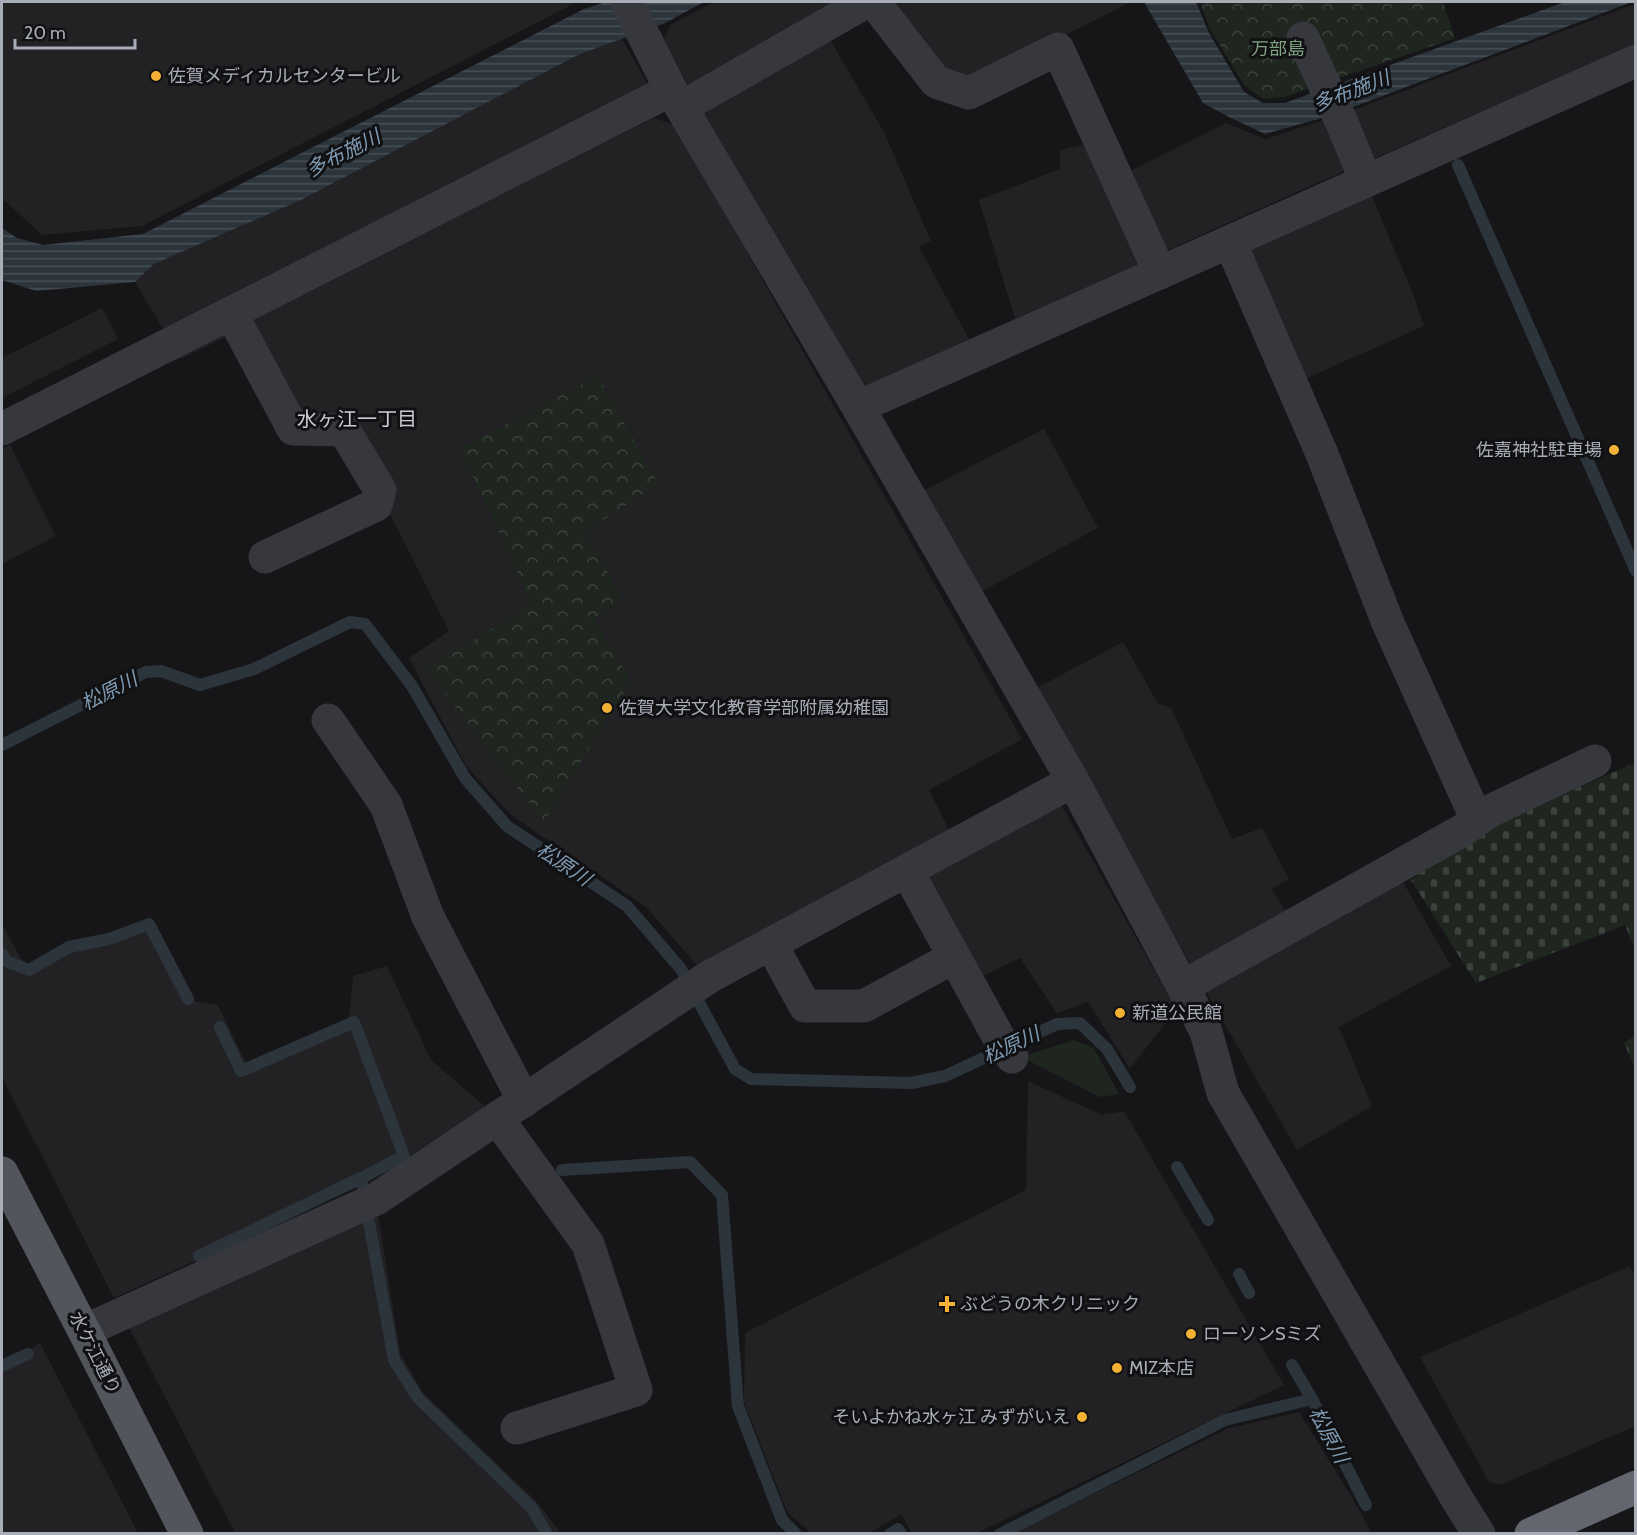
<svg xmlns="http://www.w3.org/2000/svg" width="1637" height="1535" viewBox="0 0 1637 1535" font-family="Cabin,'Noto Sans JP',sans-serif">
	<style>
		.built { fill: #222225 }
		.cemetery { fill: url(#cemetery-stones) }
		.park { fill: url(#park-crowns) }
		.garden { fill: #1e261f }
		.water { fill: url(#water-rules) }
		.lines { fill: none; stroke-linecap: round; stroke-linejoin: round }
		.stream { stroke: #2c353c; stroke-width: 12 }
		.minor { stroke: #37383d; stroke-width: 33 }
		.major { stroke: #53555c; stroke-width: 33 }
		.highway { stroke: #63666e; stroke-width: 33 }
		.poi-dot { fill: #f2b134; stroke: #111113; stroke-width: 2 }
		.labels { text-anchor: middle; stroke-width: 6; stroke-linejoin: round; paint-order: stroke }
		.park-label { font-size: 18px; fill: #7fa381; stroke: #111113 }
		.poi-label { font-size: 18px; fill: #a8adb8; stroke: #111113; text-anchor: start }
		.street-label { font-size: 18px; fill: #a8adb8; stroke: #111113 }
		.water-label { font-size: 20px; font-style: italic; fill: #7f9bb3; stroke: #111113 }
		.neighbourhood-label { font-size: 20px; fill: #c9ccd4; stroke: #111113 }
	</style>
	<defs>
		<pattern id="cemetery-stones" width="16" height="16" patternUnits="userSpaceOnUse" patternTransform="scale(1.5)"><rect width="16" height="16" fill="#1e261f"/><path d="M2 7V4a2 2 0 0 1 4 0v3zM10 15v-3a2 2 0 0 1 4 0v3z" fill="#3c433d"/></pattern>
		<pattern id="park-crowns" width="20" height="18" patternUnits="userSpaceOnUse" patternTransform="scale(1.5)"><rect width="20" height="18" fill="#1e261f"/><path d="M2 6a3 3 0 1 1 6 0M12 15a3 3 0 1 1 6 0" fill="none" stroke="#3c433d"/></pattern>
		<pattern id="water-rules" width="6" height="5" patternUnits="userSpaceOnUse" patternTransform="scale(1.5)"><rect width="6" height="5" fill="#2c353c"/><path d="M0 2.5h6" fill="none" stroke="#485056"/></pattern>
	</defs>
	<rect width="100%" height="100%" fill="#161618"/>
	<g class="built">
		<path d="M 2,2 L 577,2 L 142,226 L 42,235 L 4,200 L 2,195 Z"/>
		<path d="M 714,2 L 872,2 L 824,29 L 884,132 L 931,241 L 919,247 L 970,341 L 861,388 L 701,111 L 664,39 L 670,25 Z"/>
		<path d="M 880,2 L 1131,2 L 970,83 L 941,76 Z"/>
		<path d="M 1635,4 L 1635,44 L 1370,160 L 1351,111 Z"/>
		<path d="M 622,39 L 652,92 L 499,193 L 654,118 L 675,125 L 1022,739 L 929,790 L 950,832 L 701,970 L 646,907 L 511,815 L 466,766 L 409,658 L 449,631 L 388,510 L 388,487 L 292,413 L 246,327 L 181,359 L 135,282 L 154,264 L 303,199 L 578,55 Z"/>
		<path d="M 1327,119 L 1344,171 L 1159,254 L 1126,173 L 1226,123 L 1265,139 Z"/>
		<path d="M 1089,143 L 1143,263 L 1015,319 L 979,200 L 1060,169 L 1060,150 Z"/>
		<path d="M 1371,194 L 1413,294 L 1424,326 L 1298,382 L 1242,252 Z"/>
		<path d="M 102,308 L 118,339 L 2,398 L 2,358 Z"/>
		<path d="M 1044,429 L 1098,528 L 979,593 L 923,491 Z"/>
		<path d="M 10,445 L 56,536 L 2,564 L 2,449 Z"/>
		<path d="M 1123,642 L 1158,704 L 1171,708 L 1232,839 L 1262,828 L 1289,879 L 1272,889 L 1286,912 L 1191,965 L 1035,689 Z"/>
		<path d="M 1058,799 L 1176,1009 L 1130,1069 L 1088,1002 L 1057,1013 L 1020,958 L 977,979 L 918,880 Z"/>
		<path d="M 1399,875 L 1451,966 L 1339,1027 L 1372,1106 L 1297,1150 L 1203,986 Z"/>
		<path d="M 149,922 L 188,1000 L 218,1005 L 250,1071 L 348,1029 L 353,976 L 387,966 L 431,1060 L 486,1107 L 370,1181 L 114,1298 L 2,1077 L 2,925 L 28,970 Z"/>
		<path d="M 1028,1081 L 1102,1115 L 1124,1111 L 1284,1385 L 977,1533 L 912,1533 L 901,1515 L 869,1533 L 811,1533 L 787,1512 L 744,1402 L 745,1333 L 1026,1190 Z"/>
		<path d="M 378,1213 L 400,1353 L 423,1393 L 535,1500 L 561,1533 L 235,1533 L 128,1325 Z"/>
		<path d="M 1630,1266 L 1636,1279 L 1635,1426 L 1500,1485 L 1489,1482 L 1420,1357 Z"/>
		<path d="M 40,1343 L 138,1533 L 2,1533 L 2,1362 L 28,1351 Z"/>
		<path d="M 1299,1412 L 1359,1509 L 1371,1533 L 1013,1533 L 1229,1428 Z"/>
	</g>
	<g class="cemetery">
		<path d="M 1635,763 L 1635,950 L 1625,925 L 1476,983 L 1411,880 L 1472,834 Z"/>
		<path d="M 1635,1036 L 1635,1068 L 1624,1043 Z"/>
	</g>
	<g class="park">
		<path d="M 1200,2 L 1443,2 L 1455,38 L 1284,97 L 1263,99 L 1244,85 L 1210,29 Z"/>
		<path d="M 598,376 L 658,484 L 585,532 L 623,600 L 594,619 L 631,681 L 544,822 L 426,669 L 532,604 L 460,448 Z"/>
	</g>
	<path class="garden" d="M 1074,1040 L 1094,1048 L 1119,1094 L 1100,1097 L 1021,1057 Z"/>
	<g class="water">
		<path d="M 606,2 L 704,2 L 665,23 L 578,55 L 303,199 L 154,264 L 135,282 L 36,291 L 2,280 L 2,228 L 17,238 L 43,245 L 143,234 L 584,9 Z"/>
		<path d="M 1144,2 L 1196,2 L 1209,33 L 1244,92 L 1263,103 L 1285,103 L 1565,2 L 1632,2 L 1329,116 L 1265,134 L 1229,117 L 1203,103 Z"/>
	</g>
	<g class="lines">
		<g class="stream">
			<path d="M 1458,165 L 1636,571"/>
			<path d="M 2,745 L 146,672 L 161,671 L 200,685 L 254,669 L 350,622 L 365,624 L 412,686 L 465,778 L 507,826 L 627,906 L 681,969 L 735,1069 L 751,1079 L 911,1083 L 945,1076 L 1057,1024 L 1080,1023 L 1107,1049 L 1130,1087"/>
			<path d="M 2,954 L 6,961 L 29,970 L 69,947 L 109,939 L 149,924 L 188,999"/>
			<path d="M 220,1027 L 241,1071 L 354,1022 L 404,1156 L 361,1178"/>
			<path d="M 1177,1167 L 1208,1220"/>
			<path d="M 562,1170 L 690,1162 L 722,1195 L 738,1406 L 782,1520 L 796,1534"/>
			<path d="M 199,1256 L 361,1178 L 394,1360 L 418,1398 L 531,1507 L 547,1534"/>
			<path d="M 1239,1274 L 1249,1293"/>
			<path d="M 1292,1365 L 1312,1399 L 1366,1505"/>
			<path d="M 2,1366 L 28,1354"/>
			<path d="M 890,1534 L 898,1529 L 901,1534"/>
			<path d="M 1000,1534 L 1225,1420 L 1312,1399"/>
		</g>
		<g class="minor">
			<path d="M 627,2 L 671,90 L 858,407 L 1073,781 L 1194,1008 L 1206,1032 L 1223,1093 L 1457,1499 L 1479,1534"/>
			<path d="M 874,2 L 936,82 L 969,93 L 1058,49 L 1160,273"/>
			<path d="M 1303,38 L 1342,123 L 1366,181"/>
			<path d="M 682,107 L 866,2"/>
			<path d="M 1230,242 L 1322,454 L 1388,623 L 1477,820"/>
			<path d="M 231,313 L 293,429 L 344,430 L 380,490 L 376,505 L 265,557"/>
			<path d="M 858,407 L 1636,61"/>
			<path d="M 2,429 L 671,90"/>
			<path d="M 328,720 L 386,805 L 428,917 L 524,1101"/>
			<path d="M 907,871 L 999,1038 L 1012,1057"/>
			<path d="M 771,944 L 805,1006 L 864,1006 L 954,957"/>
			<path d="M 1184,986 L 1465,829 L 1488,812 L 1595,761"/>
			<path d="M 497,1118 L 588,1244 L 636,1390 L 517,1428"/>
			<path d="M 84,1331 L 376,1199 L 709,977 L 1073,781"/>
		</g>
		<path class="major" d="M 2,1173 L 84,1331 L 187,1534"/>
		<path class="highway" d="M 1531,1534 L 1636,1487"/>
	</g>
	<g class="poi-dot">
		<circle cx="156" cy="76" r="6"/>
		<circle cx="1614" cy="450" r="6"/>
		<circle cx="607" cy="708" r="6"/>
		<circle cx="1120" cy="1013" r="6"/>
		<path d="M944 1295h6v6h6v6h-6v6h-6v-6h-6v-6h6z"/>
		<circle cx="1191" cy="1334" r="6"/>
		<circle cx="1117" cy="1368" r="6"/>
		<circle cx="1082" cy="1417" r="6"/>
	</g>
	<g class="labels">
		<g class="park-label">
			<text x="1278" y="55">万部島</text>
		</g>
		<g class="poi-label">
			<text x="168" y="82">佐賀メディカルセンタービル</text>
			<text x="1602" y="456" text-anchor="end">佐嘉神社駐車場</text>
			<text x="619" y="714">佐賀大学文化教育学部附属幼稚園</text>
			<text x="1132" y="1019">新道公民館</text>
			<text x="960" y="1310">ぶどうの木クリニック</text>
			<text x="1203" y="1340">ローソンSミズ</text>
			<text x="1129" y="1374">MIZ本店</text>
			<text x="1070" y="1423" text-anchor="end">そいよかね水ヶ江 みずがいえ</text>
		</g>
		<g class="street-label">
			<text transform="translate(95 1353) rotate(63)" y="6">水ケ江通り</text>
		</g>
		<g class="water-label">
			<text transform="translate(1351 91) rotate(-21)" y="7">多布施川</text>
			<text transform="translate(343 153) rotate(-27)" y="7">多布施川</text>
			<text transform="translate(109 691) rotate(-27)" y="7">松原川</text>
			<text transform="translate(564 864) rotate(34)" y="7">松原川</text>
			<text transform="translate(1011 1045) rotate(-25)" y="7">松原川</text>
			<text transform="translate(1329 1435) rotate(62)" y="7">松原川</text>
		</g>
		<g class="neighbourhood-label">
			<text x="357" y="426">水ヶ江一丁目</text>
		</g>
	</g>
	<rect width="1637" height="1535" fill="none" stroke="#a8adb8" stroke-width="6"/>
	<path d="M15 39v9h120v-9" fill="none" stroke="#a8adb8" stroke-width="3"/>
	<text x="24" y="39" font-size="18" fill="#a8adb8" stroke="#111113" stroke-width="4.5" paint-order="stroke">20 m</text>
</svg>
